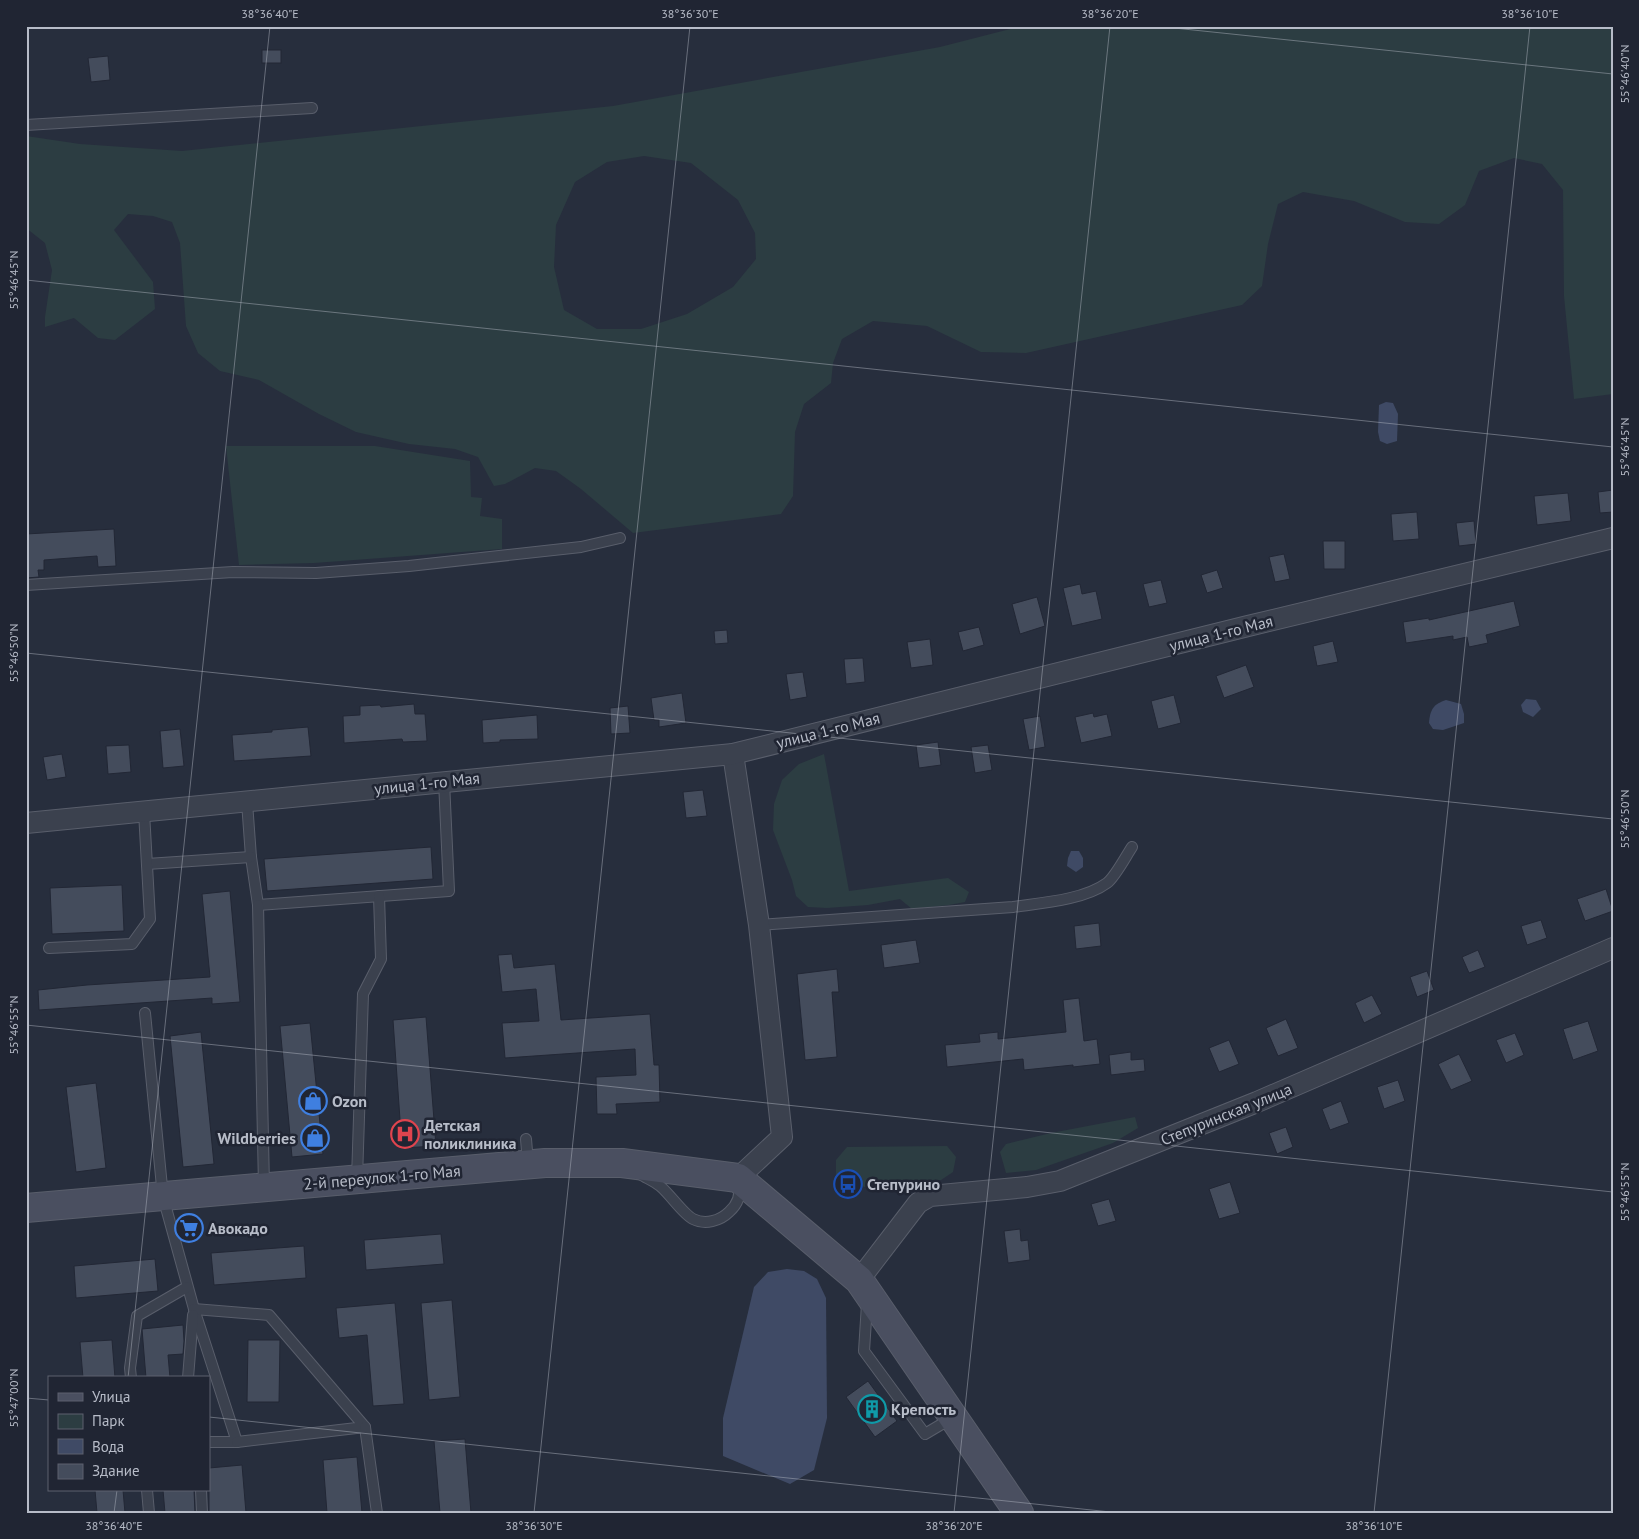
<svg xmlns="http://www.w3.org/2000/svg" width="1639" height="1539" viewBox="0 0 1639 1539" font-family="'PT Sans',sans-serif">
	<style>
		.green { fill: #2c3d42; fill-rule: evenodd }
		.water { fill: #3f4a65 }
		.building { fill: #444c5c; stroke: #222735 }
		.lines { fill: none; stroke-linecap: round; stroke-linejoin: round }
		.lane-casing { stroke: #595e6b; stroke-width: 12 }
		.street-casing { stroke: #595e6b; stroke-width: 22 }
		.secondary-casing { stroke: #595e6b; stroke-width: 30 }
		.lane { stroke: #3b414e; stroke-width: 10 }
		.street { stroke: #3b414e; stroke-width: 20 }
		.secondary { stroke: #4a4f60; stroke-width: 28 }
		.ticks { fill: none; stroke: #b7bcc8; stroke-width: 1; stroke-opacity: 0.45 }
		.labels { text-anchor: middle; stroke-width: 5; stroke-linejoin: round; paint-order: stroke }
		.street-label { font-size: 16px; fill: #b7bcc8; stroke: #202533 }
		.poi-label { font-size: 16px; font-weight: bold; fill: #b7bcc8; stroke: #202533; text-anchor: start }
		.neatline { fill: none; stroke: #b7bcc8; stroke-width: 2 }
		.ticks-label { font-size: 12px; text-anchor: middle; fill: #b7bcc8 }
	</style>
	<rect width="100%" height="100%" fill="#272e3d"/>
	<g class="green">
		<path d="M 1022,26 L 1613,26 L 1613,394 L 1574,399 L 1564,296 L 1563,190 L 1542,164 L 1514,158 L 1479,171 L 1465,205 L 1439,224 L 1405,222 L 1354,201 L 1303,192 L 1278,204 L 1268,244 L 1262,286 L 1242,305 L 1026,353 L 981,352 L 927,326 L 873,321 L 842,339 L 833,363 L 831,383 L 804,404 L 795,432 L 793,496 L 781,514 L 633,533 L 581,489 L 556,471 L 535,468 L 505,484 L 494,486 L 478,457 L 455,449 L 409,444 L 356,432 L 319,414 L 259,380 L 220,371 L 198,353 L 186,326 L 180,243 L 172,222 L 153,216 L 128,214 L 114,230 L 153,282 L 155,309 L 115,340 L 98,338 L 74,318 L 45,327 L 45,317 L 52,270 L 45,243 L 26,228 L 26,136 L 80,144 L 182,151 L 613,106 L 940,47 ZM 644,156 L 691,163 L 738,200 L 755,233 L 756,259 L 733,287 L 687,314 L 641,329 L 597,329 L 564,310 L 554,267 L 556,225 L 575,182 L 607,162 Z"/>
		<path d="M 226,446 L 375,446 L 470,461 L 471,497 L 482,498 L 480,516 L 502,519 L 502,549 L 314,563 L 239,565 Z"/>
		<path d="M 824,754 L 849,891 L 948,878 L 969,892 L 965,902 L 949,905 L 912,909 L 900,899 L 868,905 L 827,908 L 808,907 L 796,896 L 792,880 L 773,830 L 774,804 L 782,780 L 799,764 Z"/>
		<path d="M 1135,1117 L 1138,1128 L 1113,1143 L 1036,1170 L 1006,1173 L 1000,1152 L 1006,1144 L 1051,1133 Z"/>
		<path d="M 947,1146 L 956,1157 L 953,1172 L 941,1180 L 868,1188 L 836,1178 L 836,1160 L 847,1147 Z"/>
	</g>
	<g class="water">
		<path d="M 1386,402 L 1393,403 L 1398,414 L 1397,441 L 1387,444 L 1380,441 L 1378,432 L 1379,405 Z"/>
		<path d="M 1526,699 L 1536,700 L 1541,709 L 1533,717 L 1523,712 L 1521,705 Z"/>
		<path d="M 1446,700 L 1461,704 L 1464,714 L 1464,723 L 1443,730 L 1433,729 L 1429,723 C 1430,709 1434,704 1446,700 Z"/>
		<path d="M 1071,851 L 1079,851 L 1083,858 L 1083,867 L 1076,872 L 1067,866 L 1068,858 Z"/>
		<path d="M 787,1269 L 804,1271 L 817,1279 L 826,1298 L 827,1418 L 814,1470 L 790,1484 L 723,1456 L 723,1418 L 754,1287 L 768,1272 Z"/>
	</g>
	<g class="building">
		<rect x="262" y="50" width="19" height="13"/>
		<path d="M 108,56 L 110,80 L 91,82 L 88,58 Z"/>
		<path d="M 1613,490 L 1613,512 L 1600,513 L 1598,492 Z"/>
		<path d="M 1568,493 L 1571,521 L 1537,525 L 1534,496 Z"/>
		<path d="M 1417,512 L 1419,539 L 1393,541 L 1391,514 Z"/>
		<path d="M 1474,521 L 1476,544 L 1459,546 L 1456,523 Z"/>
		<path d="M 114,529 L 116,566 L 98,567 L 97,556 L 44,560 L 44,570 L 38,570 L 39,577 L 26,578 L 26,534 Z"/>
		<path d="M 1323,541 L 1345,541 L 1345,569 L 1324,569 Z"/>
		<path d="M 1284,554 L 1290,579 L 1275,582 L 1269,557 Z"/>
		<path d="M 1217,570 L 1223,588 L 1207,593 L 1201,575 Z"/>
		<path d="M 1161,580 L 1167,603 L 1149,607 L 1143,584 Z"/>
		<path d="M 1080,584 L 1082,594 L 1096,591 L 1102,619 L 1072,626 L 1063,588 Z"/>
		<path d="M 1037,597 L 1045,626 L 1020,634 L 1012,604 Z"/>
		<path d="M 1514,601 L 1520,626 L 1486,635 L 1488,643 L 1469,647 L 1467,637 L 1453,640 L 1453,636 L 1406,643 L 1403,622 L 1429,618 L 1429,620 Z"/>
		<path d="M 979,627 L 984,645 L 963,651 L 958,632 Z"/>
		<path d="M 727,630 L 728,643 L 715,644 L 714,631 Z"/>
		<path d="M 930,639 L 933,665 L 911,668 L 907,642 Z"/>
		<path d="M 1333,641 L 1338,662 L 1317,666 L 1313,646 Z"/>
		<path d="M 863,658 L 865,682 L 846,684 L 844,659 Z"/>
		<path d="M 1246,665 L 1254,687 L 1224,698 L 1216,676 Z"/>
		<path d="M 803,672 L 807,697 L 790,700 L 786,674 Z"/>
		<path d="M 682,693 L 686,723 L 659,727 L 659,720 L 654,720 L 651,698 Z"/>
		<path d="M 1174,695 L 1181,723 L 1158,729 L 1151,701 Z"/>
		<path d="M 414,704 L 415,714 L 425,714 L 427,741 L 403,742 L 402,739 L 344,743 L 343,716 L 360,715 L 360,706 L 380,705 L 381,707 Z"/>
		<path d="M 628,706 L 630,733 L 611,734 L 610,708 Z"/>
		<path d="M 1093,713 L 1094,717 L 1107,714 L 1112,736 L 1081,743 L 1075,717 Z"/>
		<path d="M 537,715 L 538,739 L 500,740 L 500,742 L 483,743 L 482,720 Z"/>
		<path d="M 1040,716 L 1045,747 L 1029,750 L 1023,719 Z"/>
		<path d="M 308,727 L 311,756 L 234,761 L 232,735 L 272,732 L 272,730 Z"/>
		<path d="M 180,729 L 184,766 L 163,768 L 160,731 Z"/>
		<path d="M 938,742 L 941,765 L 919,768 L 916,745 Z"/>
		<path d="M 129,745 L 131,772 L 108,774 L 106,746 Z"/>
		<path d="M 988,745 L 992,770 L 975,773 L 971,747 Z"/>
		<path d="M 62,754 L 66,777 L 47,780 L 43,757 Z"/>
		<path d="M 703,790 L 707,816 L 686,818 L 683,792 Z"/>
		<path d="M 431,847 L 433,879 L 267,891 L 264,859 Z"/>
		<path d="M 122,885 L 124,931 L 52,934 L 50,888 Z"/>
		<path d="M 1606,889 L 1613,911 L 1585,921 L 1577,899 Z"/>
		<path d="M 230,891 L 240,1002 L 212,1004 L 212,998 L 39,1010 L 38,990 L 87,985 L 210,977 L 202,894 Z"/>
		<path d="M 1541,920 L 1547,938 L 1527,945 L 1521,926 Z"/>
		<path d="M 1099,923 L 1101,946 L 1076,949 L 1074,926 Z"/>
		<path d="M 916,940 L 920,963 L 884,968 L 881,945 Z"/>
		<path d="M 1478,950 L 1485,967 L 1469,973 L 1462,957 Z"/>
		<path d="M 512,954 L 514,968 L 555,964 L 561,1020 L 650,1014 L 654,1065 L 659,1065 L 660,1102 L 616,1104 L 617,1114 L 597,1114 L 596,1077 L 636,1075 L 635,1049 L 505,1058 L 502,1023 L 539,1021 L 536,989 L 502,992 L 498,955 Z"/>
		<path d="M 837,969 L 839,992 L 832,992 L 837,1057 L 805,1060 L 797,974 Z"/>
		<path d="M 1427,971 L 1434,990 L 1417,997 L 1410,977 Z"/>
		<path d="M 1372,995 L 1382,1014 L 1364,1023 L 1355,1003 Z"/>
		<path d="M 1079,998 L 1084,1041 L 1097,1039 L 1100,1064 L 1073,1067 L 1073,1065 L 1024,1070 L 1023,1059 L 947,1067 L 945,1045 L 980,1042 L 979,1034 L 998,1032 L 998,1039 L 1066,1032 L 1063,1000 Z"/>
		<path d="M 426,1017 L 436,1146 L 402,1148 L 393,1020 Z"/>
		<path d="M 1286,1019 L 1298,1048 L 1278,1056 L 1266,1028 Z"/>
		<path d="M 1588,1021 L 1598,1051 L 1573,1060 L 1563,1029 Z"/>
		<path d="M 310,1023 L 323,1154 L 292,1157 L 280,1026 Z"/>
		<path d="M 201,1032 L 214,1164 L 183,1167 L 170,1036 Z"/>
		<path d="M 1515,1033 L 1524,1055 L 1506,1063 L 1496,1040 Z"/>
		<path d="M 1229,1040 L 1239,1064 L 1219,1072 L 1209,1048 Z"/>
		<path d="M 1131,1052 L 1131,1060 L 1144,1059 L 1145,1071 L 1111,1075 L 1109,1055 Z"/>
		<path d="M 1459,1054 L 1472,1081 L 1451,1090 L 1438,1064 Z"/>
		<path d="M 1398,1080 L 1405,1101 L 1384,1109 L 1377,1087 Z"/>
		<path d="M 96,1083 L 106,1168 L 76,1172 L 66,1087 Z"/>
		<path d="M 1341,1101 L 1349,1123 L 1330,1130 L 1322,1109 Z"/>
		<path d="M 1286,1127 L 1293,1147 L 1277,1154 L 1269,1133 Z"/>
		<path d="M 1230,1182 L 1240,1213 L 1219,1219 L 1209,1189 Z"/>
		<path d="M 1109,1199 L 1116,1221 L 1098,1226 L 1091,1204 Z"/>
		<path d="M 197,1219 L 199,1234 L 181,1236 L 179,1220 Z"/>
		<path d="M 1020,1229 L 1021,1241 L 1028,1240 L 1030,1260 L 1008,1263 L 1004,1231 Z"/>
		<path d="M 441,1234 L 444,1264 L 366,1270 L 364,1240 Z"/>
		<path d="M 304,1246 L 306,1278 L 214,1285 L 211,1253 Z"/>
		<path d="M 155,1259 L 158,1291 L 76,1298 L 74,1266 Z"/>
		<path d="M 452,1300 L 460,1397 L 429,1400 L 421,1303 Z"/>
		<path d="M 395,1303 L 404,1404 L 373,1406 L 367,1335 L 339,1338 L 336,1308 Z"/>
		<path d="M 183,1325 L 184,1341 L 183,1354 L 168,1355 L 170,1378 L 146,1378 L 142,1329 Z"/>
		<path d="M 112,1340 L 115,1378 L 83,1378 L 80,1342 Z"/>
		<path d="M 248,1340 L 280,1340 L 279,1402 L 247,1402 Z"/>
		<path d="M 868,1381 L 897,1421 L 875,1437 L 846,1397 Z"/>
		<path d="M 465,1439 L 471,1513 L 440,1513 L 434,1441 Z"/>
		<path d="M 357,1457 L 362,1513 L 327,1513 L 323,1460 Z"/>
		<path d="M 242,1465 L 246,1513 L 209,1513 L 209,1468 Z"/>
		<path d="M 95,1490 L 123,1490 L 125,1513 L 97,1513 Z"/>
		<path d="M 163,1490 L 194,1490 L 195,1513 L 165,1513 Z"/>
	</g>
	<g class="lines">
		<defs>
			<g id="lane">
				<path d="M 26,125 L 312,108"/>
				<path d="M 26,585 L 233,572 L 316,573 L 409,566 L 581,547 L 620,538"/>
				<path d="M 247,802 L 251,857 L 258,905 L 449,891 L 444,781"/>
				<path d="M 147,864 L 251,857"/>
				<path d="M 258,905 L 264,1186"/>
				<path d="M 759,925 L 1013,907 C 1041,903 1084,900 1107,883 C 1115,877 1126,856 1132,847"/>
				<path d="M 49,948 L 132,944 L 150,919 L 144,812"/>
				<path d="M 145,1013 L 163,1197 L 194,1309 L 237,1442 L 209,1442"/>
				<path d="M 526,1139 L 528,1163"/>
				<path d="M 640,1174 C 646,1178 654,1181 660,1186 C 670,1194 683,1214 693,1219 C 705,1225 720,1221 729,1212 C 737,1205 741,1195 739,1184"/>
				<path d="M 357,1179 L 363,994 L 381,959 L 379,896"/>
				<path d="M 867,1304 L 864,1351 L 925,1434 L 952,1418"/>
				<path d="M 194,1309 L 269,1315 L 365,1427 L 237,1442"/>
				<path d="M 131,1378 L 130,1368 L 137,1316 L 187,1287"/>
				<path d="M 188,1378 L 193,1315"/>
				<path d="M 365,1427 L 377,1513"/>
				<path d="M 147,1490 L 149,1513"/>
				<path d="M 201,1490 L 202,1513"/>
			</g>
			<g id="street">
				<path d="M 733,754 L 759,925 L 782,1137 L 738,1178"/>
				<path d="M 26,823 L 733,754 L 1248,626 L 1613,538"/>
				<path d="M 859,1280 L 918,1203 L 930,1196 L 1027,1187 L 1060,1181 L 1257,1102 L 1613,948"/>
			</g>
			<path id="secondary" d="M 26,1208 L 545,1163 L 622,1163 L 738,1178 L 859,1280 L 1019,1513"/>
		</defs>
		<use href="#lane" class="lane-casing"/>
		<use href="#street" class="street-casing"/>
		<use href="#secondary" class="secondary-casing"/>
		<use href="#lane" class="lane"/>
		<use href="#street" class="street"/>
		<use href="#secondary" class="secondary"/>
	</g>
	<path class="ticks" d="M 1155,26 L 1613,74M 26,280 L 1613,447M 26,653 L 1613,819M 26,1025 L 1613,1192M 128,1378 L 270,26M 26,1398 L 49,1400M 209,1417 L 1120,1513M 114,1513 L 117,1490M 534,1513 L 690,26M 954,1513 L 1110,26M 1374,1513 L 1530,26"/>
	<defs>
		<symbol id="shop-ring" viewBox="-11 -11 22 22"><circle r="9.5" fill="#202533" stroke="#3f7fe0" stroke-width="1.5"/><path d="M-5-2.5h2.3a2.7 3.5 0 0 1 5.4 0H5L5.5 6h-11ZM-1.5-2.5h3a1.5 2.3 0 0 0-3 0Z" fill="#3f7fe0"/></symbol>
		<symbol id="hospital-ring" viewBox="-11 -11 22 22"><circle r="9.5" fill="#202533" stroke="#e0444e" stroke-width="1.5"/><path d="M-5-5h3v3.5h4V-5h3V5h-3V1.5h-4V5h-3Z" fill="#e0444e"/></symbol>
		<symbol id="bus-ring" viewBox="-11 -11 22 22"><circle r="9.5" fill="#202533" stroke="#1a4fb4" stroke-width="1.5"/><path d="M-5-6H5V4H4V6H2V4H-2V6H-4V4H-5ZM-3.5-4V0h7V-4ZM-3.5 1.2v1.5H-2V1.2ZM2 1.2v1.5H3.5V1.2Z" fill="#1a4fb4"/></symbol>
		<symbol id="supermarket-ring" viewBox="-11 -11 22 22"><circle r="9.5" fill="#202533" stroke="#3f7fe0" stroke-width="1.5"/><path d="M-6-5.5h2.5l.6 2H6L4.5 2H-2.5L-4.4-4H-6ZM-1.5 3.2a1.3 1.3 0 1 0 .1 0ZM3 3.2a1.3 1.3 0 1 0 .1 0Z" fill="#3f7fe0"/></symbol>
		<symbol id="building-ring" viewBox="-11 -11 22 22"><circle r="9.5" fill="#202533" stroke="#0f9aa8" stroke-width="1.5"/><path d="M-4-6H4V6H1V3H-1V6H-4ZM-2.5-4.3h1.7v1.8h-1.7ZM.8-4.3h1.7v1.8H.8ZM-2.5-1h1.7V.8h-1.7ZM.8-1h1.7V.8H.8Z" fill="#0f9aa8"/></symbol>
	</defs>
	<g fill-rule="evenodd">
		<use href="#shop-ring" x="297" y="1085" width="32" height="32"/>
		<use href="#hospital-ring" x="389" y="1118" width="32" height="32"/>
		<use href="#shop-ring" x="299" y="1122" width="32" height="32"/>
		<use href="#bus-ring" x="832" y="1168" width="32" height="32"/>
		<use href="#supermarket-ring" x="173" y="1212" width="32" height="32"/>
		<use href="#building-ring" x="856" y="1393" width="32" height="32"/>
	</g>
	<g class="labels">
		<g class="street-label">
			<text transform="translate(1221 633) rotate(-14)" y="6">улица 1-го Мая</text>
			<text transform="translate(828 730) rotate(-14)" y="6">улица 1-го Мая</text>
			<text transform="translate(427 783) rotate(-6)" y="6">улица 1-го Мая</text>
			<text transform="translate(1226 1114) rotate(-22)" y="6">Степуринская улица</text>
			<text transform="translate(382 1177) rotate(-5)" y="6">2-й переулок 1-го Мая</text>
		</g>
		<g class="poi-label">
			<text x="332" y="1107">Ozon</text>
			<text x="424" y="1131">Детская<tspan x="424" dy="18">поликлиника</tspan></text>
			<text x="296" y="1144" text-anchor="end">Wildberries</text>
			<text x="867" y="1190">Степурино</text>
			<text x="208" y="1234">Авокадо</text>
			<text x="891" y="1415">Крепость</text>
		</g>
	</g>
	<rect width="1639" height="1539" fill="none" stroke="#202533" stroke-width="55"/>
	<rect x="48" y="1376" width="162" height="115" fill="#202533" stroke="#5c616f"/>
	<rect x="58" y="1393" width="25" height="8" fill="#4a4f60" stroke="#5c616f"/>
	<text x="92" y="1402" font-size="15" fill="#b7bcc8">Улица</text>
	<rect x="58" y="1414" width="25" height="15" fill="#2c3d42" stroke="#5c616f"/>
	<text x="92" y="1426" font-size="15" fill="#b7bcc8">Парк</text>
	<rect x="58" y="1439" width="25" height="15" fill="#3f4a65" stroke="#5c616f"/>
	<text x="92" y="1452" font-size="15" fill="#b7bcc8">Вода</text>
	<rect x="58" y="1464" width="25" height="15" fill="#444c5c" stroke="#5c616f"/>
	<text x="92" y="1476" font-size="15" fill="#b7bcc8">Здание</text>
	<rect x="28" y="28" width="1584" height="1484" class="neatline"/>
	<g class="ticks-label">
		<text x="270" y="18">38°36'40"E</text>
		<text x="690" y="18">38°36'30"E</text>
		<text x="1110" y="18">38°36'20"E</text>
		<text x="1530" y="18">38°36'10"E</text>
		<text transform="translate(1625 74) rotate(-90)" y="4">55°46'40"N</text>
		<text transform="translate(14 280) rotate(-90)" y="4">55°46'45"N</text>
		<text transform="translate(1625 447) rotate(-90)" y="4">55°46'45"N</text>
		<text transform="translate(14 653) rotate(-90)" y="4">55°46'50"N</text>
		<text transform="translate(1625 819) rotate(-90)" y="4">55°46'50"N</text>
		<text transform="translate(14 1025) rotate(-90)" y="4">55°46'55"N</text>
		<text transform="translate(1625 1192) rotate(-90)" y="4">55°46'55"N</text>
		<text transform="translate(14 1398) rotate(-90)" y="4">55°47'00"N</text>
		<text x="114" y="1530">38°36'40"E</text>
		<text x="534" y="1530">38°36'30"E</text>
		<text x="954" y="1530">38°36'20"E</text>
		<text x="1374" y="1530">38°36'10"E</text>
	</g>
</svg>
